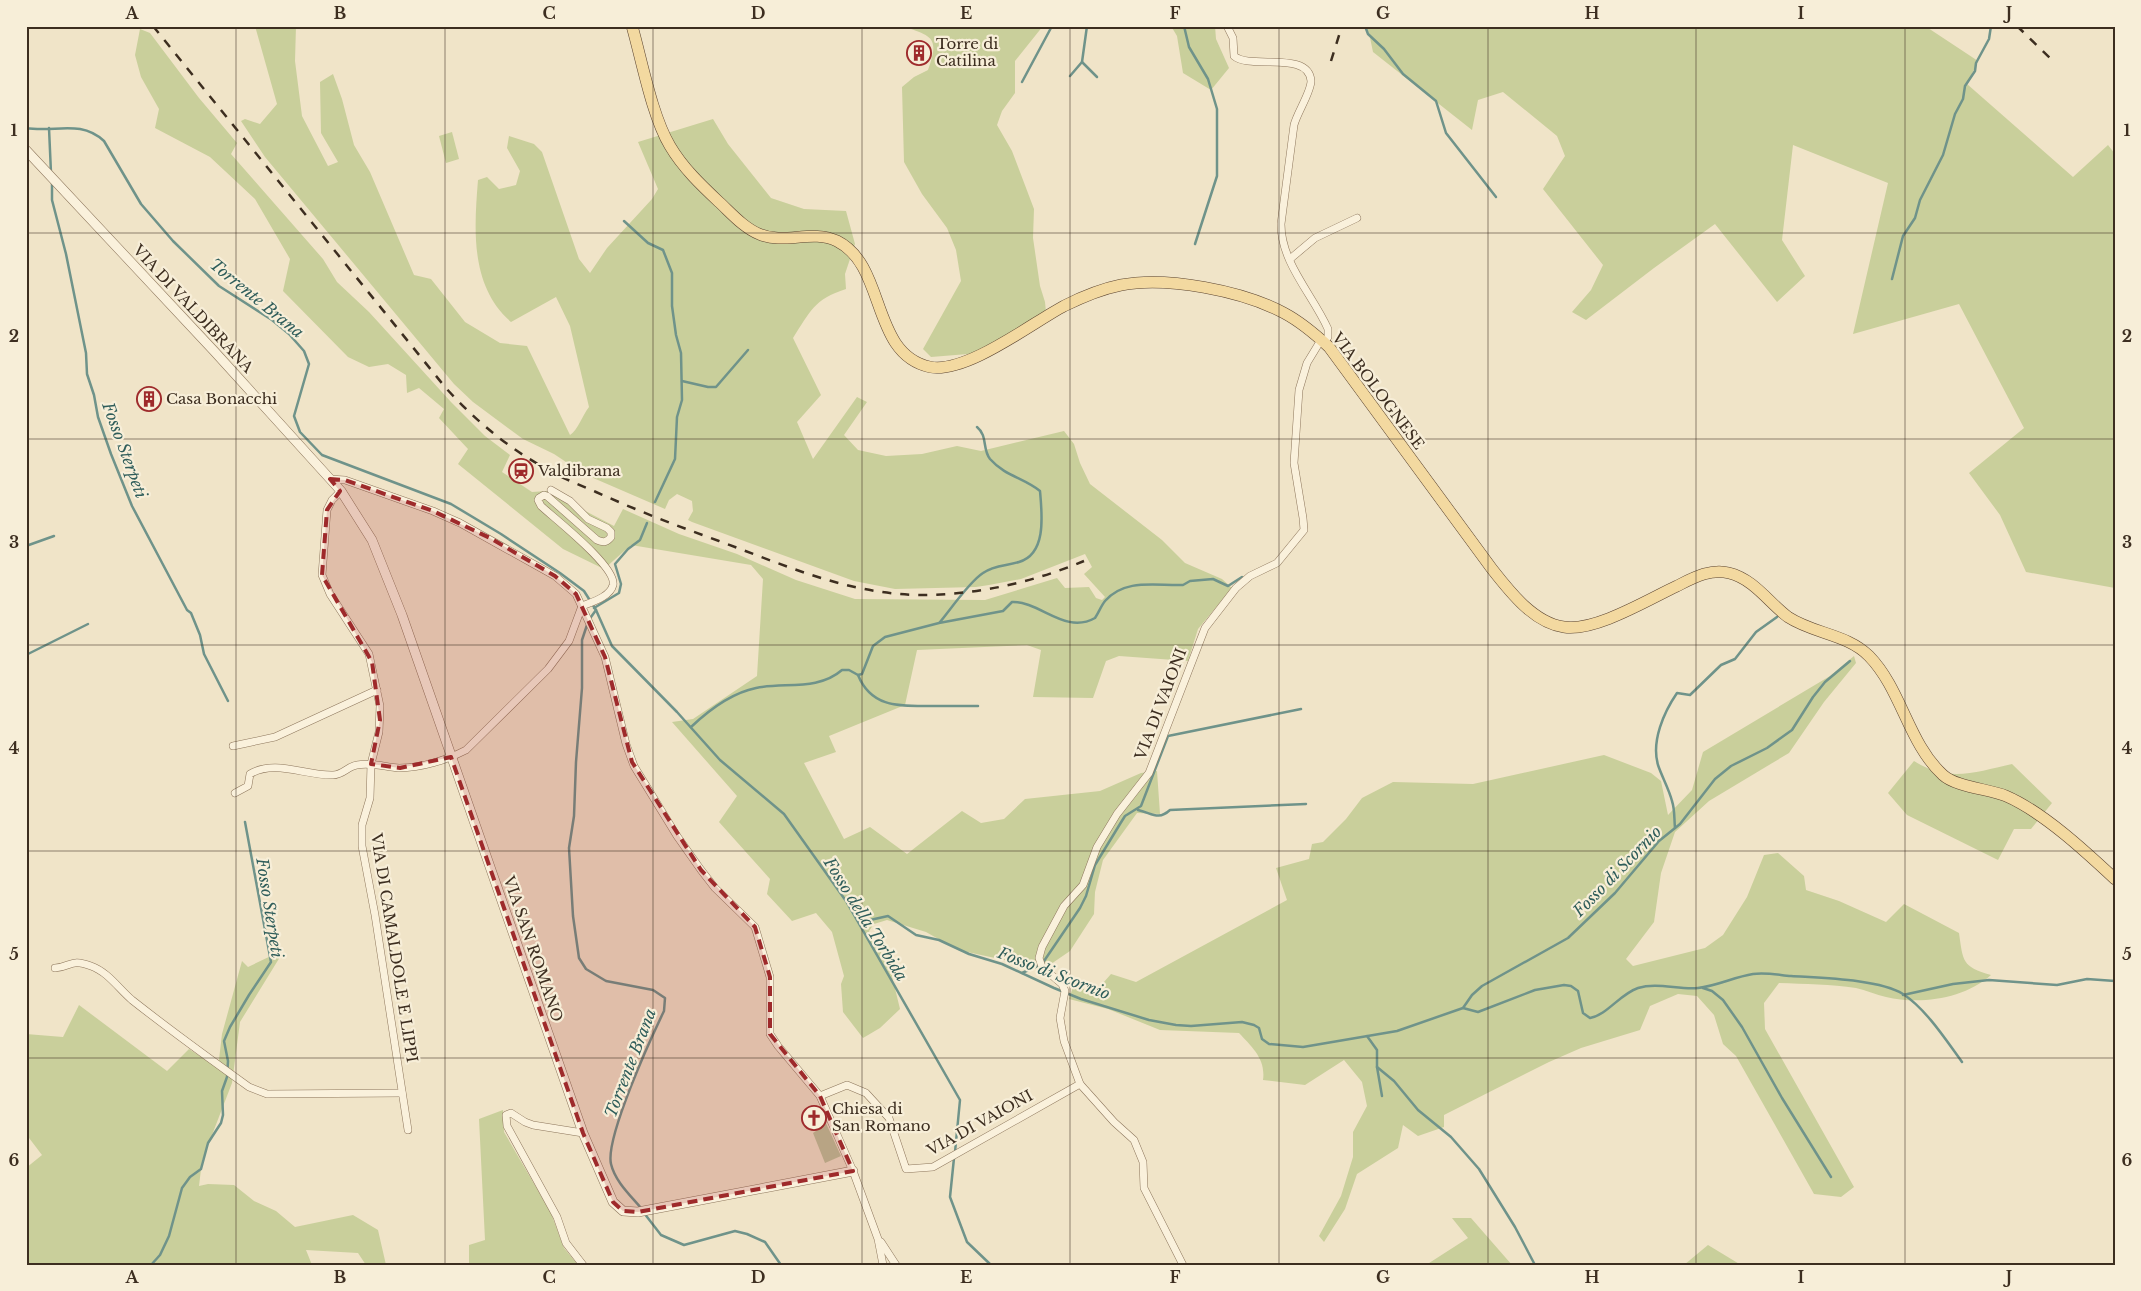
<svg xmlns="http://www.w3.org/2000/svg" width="2141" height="1291" viewBox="0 0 2141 1291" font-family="'Libre Baskerville',serif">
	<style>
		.green { fill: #c9cf9b }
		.cemetery { fill: #bfc49a }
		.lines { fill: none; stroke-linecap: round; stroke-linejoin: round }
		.stream { stroke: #6f938a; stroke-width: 2.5 }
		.minor-casing { stroke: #8d765c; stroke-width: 8 }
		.tertiary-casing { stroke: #8d765c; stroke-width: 10 }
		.primary-casing { stroke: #5b4430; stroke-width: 12 }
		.minor { stroke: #faf1dc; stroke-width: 7 }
		.tertiary { stroke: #faf1dc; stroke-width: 9 }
		.primary { stroke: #f3d9a0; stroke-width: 11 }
		.rail { stroke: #3d2e20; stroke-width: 2.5; stroke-dasharray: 9 9; stroke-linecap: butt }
		.marked { fill: #9e2a2b; fill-opacity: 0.2; stroke: #9e2a2b; stroke-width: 4; stroke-dasharray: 10 6; stroke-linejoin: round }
		.grid { fill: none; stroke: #3d2e20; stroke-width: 1; stroke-opacity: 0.55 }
		.labels { text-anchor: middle; stroke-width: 4.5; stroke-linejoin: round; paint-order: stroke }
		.poi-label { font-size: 15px; fill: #3d2e20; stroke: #f7eed8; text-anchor: start }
		.street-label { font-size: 15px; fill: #3d2e20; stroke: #f7eed8 }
		.water-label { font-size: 16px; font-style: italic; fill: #2f5d5a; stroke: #f7eed8 }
		.neatline { fill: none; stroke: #3d2e20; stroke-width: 2 }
		.grid-label { font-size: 16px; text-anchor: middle; font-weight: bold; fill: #3d2e20 }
	</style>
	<rect width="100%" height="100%" fill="#f0e4c8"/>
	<g class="green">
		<path d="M 255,26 L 296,26 L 295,61 L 302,116 L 328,166 L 338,162 L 321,133 L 320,82 L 333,74 L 342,99 L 354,145 L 370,172 L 414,275 L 431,279 L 465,322 L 500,343 L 527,346 L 570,435 C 578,430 582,416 589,407 L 570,326 L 556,297 L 511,322 C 470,286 474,230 478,180 L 487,177 L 499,189 L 516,185 L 520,171 L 507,148 L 509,136 L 534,144 L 542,152 L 579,259 L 590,273 L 607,248 L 652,199 L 658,189 L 638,142 L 713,119 L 728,144 L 771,198 L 804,209 L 846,211 L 855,244 L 845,274 L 846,289 C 814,299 810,312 793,338 L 821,395 L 797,422 L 813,459 L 857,397 L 867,402 L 844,435 L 858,450 L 886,456 L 922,454 L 957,446 L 981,451 L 1064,431 L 1074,444 L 1080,463 L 1090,484 L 1162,540 L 1185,563 L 1222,579 L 1232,588 L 1198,629 L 1188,661 L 1119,656 L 1106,661 L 1093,698 L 1033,697 L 1041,650 L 1027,645 L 917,650 L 905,705 L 829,736 L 836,752 L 804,763 L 844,839 L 870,827 L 907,854 L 962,811 L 981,823 L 1004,819 L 1025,799 L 1100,791 L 1141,773 L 1157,771 L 1160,814 L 1137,813 L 1103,860 L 1095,892 L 1094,914 L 1070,951 L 1051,964 L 1027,965 L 958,950 L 926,932 L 887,920 L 874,924 L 869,931 L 890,968 L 900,1009 L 880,1028 L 863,1038 L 843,1012 L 841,984 L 844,976 L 832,932 L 816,913 L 792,921 L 767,894 L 770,879 L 719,822 L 737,796 L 672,722 L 693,719 L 757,676 L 763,579 L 751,565 L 631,545 L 604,569 L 563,549 L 458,464 L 468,449 L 439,418 L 444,409 L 419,388 L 407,393 L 406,375 L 388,364 L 369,367 L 348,357 L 283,291 L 290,259 L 255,199 L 210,157 L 155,128 L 159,109 L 141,77 L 135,55 L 140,29 L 150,33 L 199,98 L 237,143 L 231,154 L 323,259 L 337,282 L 369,312 L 451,402 L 485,436 L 510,455 L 502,472 L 532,492 L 547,491 L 614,526 L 623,509 L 679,534 L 737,554 L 796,580 L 855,599 L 985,600 L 1057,578 L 1065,588 L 1089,587 L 1096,598 L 1102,600 L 1105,597 L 1084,574 L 1092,567 L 1085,554 L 1021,579 L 989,585 L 976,587 L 895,589 L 854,581 L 692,522 L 688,520 L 693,511 L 692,501 L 677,494 L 669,500 L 665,509 L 584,474 L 554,454 L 523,439 L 473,402 L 454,384 L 265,157 L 241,121 L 245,119 L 260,124 L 277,104 Z"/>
		<path d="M 902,26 L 1043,26 L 1015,61 L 1015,93 L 1002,111 L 997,125 L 1012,151 L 1034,209 L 1033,238 L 1040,286 L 1045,302 L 1046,312 L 980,353 L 931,357 L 923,349 L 961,281 L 956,250 L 947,228 L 922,194 L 904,162 L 902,87 L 914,77 L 928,70 C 940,37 932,36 902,26 Z"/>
		<path d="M 1171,26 L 1215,26 L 1216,39 L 1229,68 L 1211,90 L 1183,73 L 1177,36 Z"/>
		<path d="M 1364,26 L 1925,26 L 1978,61 L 1967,84 L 2073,177 L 2108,145 L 2115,154 L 2115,588 L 2026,572 L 2000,515 L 1969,473 L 2024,428 L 1959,304 L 1853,334 L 1888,183 L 1793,145 L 1782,240 L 1805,276 L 1777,302 L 1715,224 L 1654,268 L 1586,320 L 1572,312 L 1591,290 L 1603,265 L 1543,189 L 1565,156 L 1557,136 L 1503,92 L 1478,100 L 1472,130 L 1373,52 L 1369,33 Z"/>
		<path d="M 452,132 L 459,159 L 446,163 L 439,136 Z"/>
		<path d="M 1854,656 L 1856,663 L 1824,702 L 1789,753 L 1709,801 L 1675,832 L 1661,873 L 1654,922 L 1626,959 L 1633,966 L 1705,948 L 1723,935 L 1747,897 L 1764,855 L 1778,853 L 1804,876 L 1806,890 L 1839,901 L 1886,922 L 1904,904 L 1959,933 C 1963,961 1962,967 1991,975 C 1964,999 1920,1005 1886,997 C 1876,995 1866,990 1856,988 C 1831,984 1805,984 1779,983 L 1764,1003 L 1765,1029 L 1854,1187 L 1841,1197 L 1814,1194 L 1736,1056 L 1723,1044 L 1714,1015 L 1697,996 L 1678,994 L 1650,1006 L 1640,1030 L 1581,1048 L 1549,1062 L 1444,1115 L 1444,1127 L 1418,1136 L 1403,1125 L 1398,1148 L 1357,1174 L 1345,1209 L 1324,1242 L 1319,1236 L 1341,1196 L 1353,1157 L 1353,1132 L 1367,1106 L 1362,1082 L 1344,1060 L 1305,1085 L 1263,1080 C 1266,1059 1252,1047 1239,1033 L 1160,1030 L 1108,1009 L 1069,999 L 1073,987 L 1096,991 L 1111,974 L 1136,982 L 1287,900 L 1276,868 L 1309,859 L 1312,844 L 1323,842 L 1346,819 L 1362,798 L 1393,782 L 1473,784 L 1604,755 L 1651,773 L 1661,781 L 1668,815 L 1692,790 L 1703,752 L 1830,676 Z"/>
		<path d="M 1914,761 C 1948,783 1976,772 2012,764 L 2052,803 L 2031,829 L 2014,829 L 1998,860 L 1907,815 L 1888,793 Z"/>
		<path d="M 273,955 L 280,957 L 240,1022 L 232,1083 L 202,1161 L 199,1186 L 208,1184 L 234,1185 L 254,1201 L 276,1211 L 295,1227 L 353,1215 L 378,1230 L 386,1265 L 366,1265 L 358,1253 L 306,1250 L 312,1265 L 26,1265 L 26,1168 L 42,1155 L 26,1134 L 26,1034 L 63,1037 L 79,1005 L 167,1071 L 189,1049 L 218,1068 L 222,1034 L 242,961 L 248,967 Z"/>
		<path d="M 503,1110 L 504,1132 L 551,1213 L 564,1248 L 578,1265 L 469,1265 L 469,1245 L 485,1240 L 479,1119 Z"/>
		<path d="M 1452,1218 L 1471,1218 L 1512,1265 L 1426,1265 L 1468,1238 Z"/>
		<path d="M 1708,1245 L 1741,1265 L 1684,1265 Z"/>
	</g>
	<path class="cemetery" d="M 825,1121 L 841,1156 L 825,1163 L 813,1133 L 819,1129 L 817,1126 Z"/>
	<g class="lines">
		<g class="stream">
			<path d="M 1184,26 L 1189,47 L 1208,79 L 1217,109 L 1217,176 L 1195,244"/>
			<path d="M 1365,26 L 1368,34 L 1384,49 L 1403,74 L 1436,101 L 1446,133 L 1496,197"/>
			<path d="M 1082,62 L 1097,77"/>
			<path d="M 1070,76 L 1082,62 L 1087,26"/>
			<path d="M 1022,82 L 1052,26"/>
			<path d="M 26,128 C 55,133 80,119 104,141 L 141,204 L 173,241 L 219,286 L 272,320 L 289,334 L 304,351 L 309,364 L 294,416 L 300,432 L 322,455 L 451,504 L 501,534 L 560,573 L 584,591 L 596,610 L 612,646 L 677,712 L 720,760 L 784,814 L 846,901 L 960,1100 L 955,1152"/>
			<path d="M 49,128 L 51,173"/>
			<path d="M 52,181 L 52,200 L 66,254 L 86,353 L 87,374 L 94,395 L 98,417 L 111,454 L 132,506 L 187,610 L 191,613 L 200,635 L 204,654 L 228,701"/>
			<path d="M 624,221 L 648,243 L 663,250 L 672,273 L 672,306 L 676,335 L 681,353 L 682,400 L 677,417 L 675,459 L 655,502"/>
			<path d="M 1892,279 L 1903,236 L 1915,218 L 1920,200 L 1943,155 L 1955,114 L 1963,99 L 1965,86 L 1975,71 L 1976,63 L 1989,39 L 1991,26"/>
			<path d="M 682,381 L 708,387 L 716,387 L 748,350"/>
			<path d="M 26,546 L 54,536"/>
			<path d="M 594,608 L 619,593 L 621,584 L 615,564 L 628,549 L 640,540 L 647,523"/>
			<path d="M 591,617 L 596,610"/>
			<path d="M 940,622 C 951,609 969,582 983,573 C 994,565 1006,566 1019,562 C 1047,554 1042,514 1040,491 C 1024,478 1005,476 990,459 C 982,449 988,436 977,427"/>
			<path d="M 587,625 L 582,640 L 582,688 L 576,762 L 574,816 L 569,848 L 573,916 L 579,958 L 586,969 L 606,981 L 653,990 L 665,998 L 664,1011 C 651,1038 605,1138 611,1164 C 615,1181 630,1195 641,1208"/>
			<path d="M 26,655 L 88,624"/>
			<path d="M 858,675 L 862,674 L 873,646 L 885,637 L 939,623 L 1003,611 L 1012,602 C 1040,601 1065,635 1095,618 C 1099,612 1101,606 1105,601 C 1125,578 1156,586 1183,585 L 1190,581 L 1213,579 L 1228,586 L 1242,577"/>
			<path d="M 691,727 C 709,710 731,693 756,688 C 784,682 818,691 842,670 L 849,670 L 858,675 C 871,707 898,706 927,706 C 944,706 961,706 978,706"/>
			<path d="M 1138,810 C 1152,813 1158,821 1170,810 L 1306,804"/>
			<path d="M 1675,828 C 1674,818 1675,810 1672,801 C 1669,789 1662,777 1658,765 C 1651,741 1664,712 1677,693 L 1690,695 L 1721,665 L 1735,659 L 1756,632 L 1777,617"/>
			<path d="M 855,914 L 870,920 L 888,916 L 916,935 L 939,940 L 969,954 L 1002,964 L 1054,988 L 1081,999 L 1149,1020 L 1176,1025 L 1191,1026 L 1242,1022 L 1254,1025 L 1259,1028 L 1262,1039 L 1269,1044 L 1303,1047 L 1397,1031 L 1463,1008 L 1472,995 L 1482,986 L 1568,938 L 1615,893 L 1659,841 L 1680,824 L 1715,779 L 1731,766 L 1767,748 L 1792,730 L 1813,697 L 1825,682 L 1850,661"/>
			<path d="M 1022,973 L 1042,964 L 1080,908 L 1086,896 L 1095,865 L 1120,824 L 1125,816 L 1141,806 L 1168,736 L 1301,709"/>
			<path d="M 1703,988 L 1712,991 L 1723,1000 L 1742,1027 L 1782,1098 L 1831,1177"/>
			<path d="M 1903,995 L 1953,984 L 1989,980 L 2057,985 L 2087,979 L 2115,981"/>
			<path d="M 1463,1008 L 1478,1012 L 1535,990 L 1564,985 L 1571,986 L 1578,991 L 1583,1013 L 1590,1018 C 1607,1015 1620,994 1638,988 C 1657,982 1679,990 1698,988 C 1717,986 1734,977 1753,974 C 1765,972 1779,975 1791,976 C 1820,978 1879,979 1903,994 C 1926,1009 1946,1040 1962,1062"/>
			<path d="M 1367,1036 L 1377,1050 L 1377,1067 L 1382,1096"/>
			<path d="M 1377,1067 L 1394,1081 L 1418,1110 L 1451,1137 L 1479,1169 L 1515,1227 L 1535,1265"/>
			<path d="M 954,1158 L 950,1197 L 967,1242 L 991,1265"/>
			<path d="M 644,1213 L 661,1235 L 684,1245 L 735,1231 L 747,1234 L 765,1242 L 781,1265"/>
			<path d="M 151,1265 L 160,1255 L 169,1236 L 182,1188 L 190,1177 L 201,1169 L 208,1143 L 221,1123 L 223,1115 L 222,1091 L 227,1077 L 228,1061 L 224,1041 L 230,1027 L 249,995 L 271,962 L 245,822"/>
		</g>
		<defs>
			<g id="minor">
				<path d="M 1227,26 L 1233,38 L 1234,56 C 1250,70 1309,50 1311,81 C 1311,92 1297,113 1294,125 L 1281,224 C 1281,263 1313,295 1328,329 L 1328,337 L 1324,342"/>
				<path d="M 1290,259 L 1315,238 L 1357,218"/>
				<path d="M 330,479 L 345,480 L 433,511 L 460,523 L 555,576 L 576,594 L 605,657 L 626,744 L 634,766 L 677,836 L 701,870 L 715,888 L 755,927 L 770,977 L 770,1034 L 778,1046 L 820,1096 L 853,1171 L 878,1239 L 883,1265"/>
				<path d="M 551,490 L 570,501 L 588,519 L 607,528 L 611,532 L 611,537 C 607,542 604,543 597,540 L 547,496 L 544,495 L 539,498 L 538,500 L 541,506 C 555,519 617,567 613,585 C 610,597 592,602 582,606"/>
				<path d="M 341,491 L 332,500 L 327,510 L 322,575 L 330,594 L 369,654 L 380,706 L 379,732 L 371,764 L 370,798 L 362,825 L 362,846 L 375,915 L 408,1130"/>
				<path d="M 233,746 L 275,737 L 377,690"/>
				<path d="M 235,793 L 248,786 L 250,774 C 275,759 306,776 333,775 C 343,775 348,766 357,765 C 371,762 385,767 399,768 C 421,768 447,760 466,750 L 548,669 L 569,641 L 582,606"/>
				<path d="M 55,968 C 72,967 70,958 91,966 C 108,972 119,989 132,1000 C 170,1030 210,1059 249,1087 L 267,1094 L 402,1093"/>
				<path d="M 1080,1084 L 1114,1122 L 1134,1140 L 1143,1162 L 1144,1188 L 1183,1265"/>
				<path d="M 820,1096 L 847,1085 L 866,1093 L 889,1118 L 906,1169 L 933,1167 L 1080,1084 L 1064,1041 L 1060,1018 L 1065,991 L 1062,984 L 1042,967 L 1039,958 L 1042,947 L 1064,906 L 1083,885 L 1097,847 L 1117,814 L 1149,773 L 1205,628 L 1236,588 L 1250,576 L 1277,563 L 1304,530 L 1303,518 L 1294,463 L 1299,390 L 1307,363 L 1321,340"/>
				<path d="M 881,1242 L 896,1265"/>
				<path d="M 583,1265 L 566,1243 L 557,1217 L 507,1126 L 506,1115 L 511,1113 L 525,1122 L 533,1125 L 583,1133"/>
			</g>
			<path id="tertiary" d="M 26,150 L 214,351 L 341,491 L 372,540 L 402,615 L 583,1133 L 613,1202 L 623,1211 L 638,1212 L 853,1171"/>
			<path id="primary" d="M 632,26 C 642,61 652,116 670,146 C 683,168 701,185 719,202 C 731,213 744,228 759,234 C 784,245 812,229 837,241 C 887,266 870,354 930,367 C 966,374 1032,323 1064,306 C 1082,297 1101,289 1121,285 C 1167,276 1243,291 1284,313 C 1301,322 1315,334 1329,347 L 1492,569 C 1510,592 1534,623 1564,627 C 1595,632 1649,599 1677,586 C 1693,578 1711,568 1729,573 C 1754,579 1769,603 1788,617 C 1814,634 1847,634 1869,656 C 1902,690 1908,743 1943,775 C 1956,787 1989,789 2006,796 C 2043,812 2085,851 2115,879"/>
		</defs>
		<use href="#minor" class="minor-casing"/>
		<use href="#tertiary" class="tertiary-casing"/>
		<use href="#primary" class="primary-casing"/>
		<use href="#minor" class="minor"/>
		<use href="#tertiary" class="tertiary"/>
		<use href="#primary" class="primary"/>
		<g class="rail">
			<path d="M 153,26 L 445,387 C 472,417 503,444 538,464 C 556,476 576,483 596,492 C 636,510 677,526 719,541 C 784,565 848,594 919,595 C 976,595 1031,583 1084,561"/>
			<path d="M 2017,26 L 2050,58"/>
			<path d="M 1331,61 L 1342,26"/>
		</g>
	</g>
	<path class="marked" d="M 330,479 L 345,480 L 433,511 L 490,538 L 555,576 L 576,594 L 605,657 L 632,762 L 701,870 L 755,927 L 770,977 L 770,1034 L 820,1096 L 853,1171 L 638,1212 L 623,1211 L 613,1202 L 583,1133 L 451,757 L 400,768 L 371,764 L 380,720 L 372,662 L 322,575 L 327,510 L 340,491 Z"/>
	<path class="grid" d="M 236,26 L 236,1265M 445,26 L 445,1265M 653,26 L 653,1265M 862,26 L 862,1265M 1070,26 L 1070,1265M 1279,26 L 1279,1265M 1488,26 L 1488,1265M 1696,26 L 1696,1265M 1905,26 L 1905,1265M 26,233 L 2115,233M 26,439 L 2115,439M 26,645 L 2115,645M 26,851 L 2115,851M 26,1058 L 2115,1058"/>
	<defs>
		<symbol id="building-ring" viewBox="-11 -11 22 22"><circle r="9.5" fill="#f7eed8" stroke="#9e2a2b" stroke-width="1.5"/><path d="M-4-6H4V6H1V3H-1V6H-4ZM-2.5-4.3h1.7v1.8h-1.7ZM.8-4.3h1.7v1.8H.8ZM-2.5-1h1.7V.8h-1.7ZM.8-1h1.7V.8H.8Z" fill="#9e2a2b"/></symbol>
		<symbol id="station-ring" viewBox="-11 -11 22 22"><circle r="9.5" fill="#f7eed8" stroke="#9e2a2b" stroke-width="1.5"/><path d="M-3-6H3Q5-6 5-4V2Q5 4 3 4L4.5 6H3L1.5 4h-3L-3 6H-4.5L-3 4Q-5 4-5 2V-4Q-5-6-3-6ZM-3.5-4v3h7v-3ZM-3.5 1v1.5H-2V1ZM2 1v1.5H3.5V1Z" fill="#9e2a2b"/></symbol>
		<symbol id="church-ring" viewBox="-11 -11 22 22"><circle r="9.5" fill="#f7eed8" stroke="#9e2a2b" stroke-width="1.5"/><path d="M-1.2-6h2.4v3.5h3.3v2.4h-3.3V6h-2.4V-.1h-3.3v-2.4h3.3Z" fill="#9e2a2b"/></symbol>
	</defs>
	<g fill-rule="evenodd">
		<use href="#building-ring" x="905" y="39" width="28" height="28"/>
		<use href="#building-ring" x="135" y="385" width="28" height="28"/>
		<use href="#station-ring" x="507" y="457" width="28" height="28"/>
		<use href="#church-ring" x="800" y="1104" width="28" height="28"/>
	</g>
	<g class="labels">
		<g class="poi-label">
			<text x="936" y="49">Torre di<tspan x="936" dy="17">Catilina</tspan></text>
			<text x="166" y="404">Casa Bonacchi</text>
			<text x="538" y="476">Valdibrana</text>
			<text x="832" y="1114">Chiesa di<tspan x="832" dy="17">San Romano</tspan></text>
		</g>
		<g class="street-label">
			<text transform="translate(193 309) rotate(47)" y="5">VIA DI VALDIBRANA</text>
			<text transform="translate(1378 391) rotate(53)" y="5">VIA BOLOGNESE</text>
			<text transform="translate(1161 704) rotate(-69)" y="5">VIA DI VAIONI</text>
			<text transform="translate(394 948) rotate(81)" y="5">VIA DI CAMALDOLE E LIPPI</text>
			<text transform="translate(533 949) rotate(71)" y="5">VIA SAN ROMANO</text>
			<text transform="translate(980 1123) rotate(-29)" y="5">VIA DI VAIONI</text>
		</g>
		<g class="water-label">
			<text transform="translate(257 298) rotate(39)" y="6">Torrente Brana</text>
			<text transform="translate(125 450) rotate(70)" y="6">Fosso Sterpeti</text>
			<text transform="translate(1617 871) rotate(-46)" y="6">Fosso di Scornio</text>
			<text transform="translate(270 908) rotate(81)" y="6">Fosso Sterpeti</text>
			<text transform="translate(866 919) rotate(58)" y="6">Fosso della Torbida</text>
			<text transform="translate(1054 973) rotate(21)" y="6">Fosso di Scornio</text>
			<text transform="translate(630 1063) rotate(-69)" y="6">Torrente Brana</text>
		</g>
	</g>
	<rect width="2141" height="1291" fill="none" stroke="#f7eed8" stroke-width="55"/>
	<rect x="28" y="28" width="2086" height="1236" class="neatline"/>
	<g class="grid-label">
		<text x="132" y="19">A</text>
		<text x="340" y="19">B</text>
		<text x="549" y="19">C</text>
		<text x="758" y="19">D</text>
		<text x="966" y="19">E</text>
		<text x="1175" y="19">F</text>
		<text x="1383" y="19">G</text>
		<text x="1592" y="19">H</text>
		<text x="1801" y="19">I</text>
		<text x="2009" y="19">J</text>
		<text x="14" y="136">1</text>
		<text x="2127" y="136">1</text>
		<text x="14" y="342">2</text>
		<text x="2127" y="342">2</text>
		<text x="14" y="548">3</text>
		<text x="2127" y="548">3</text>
		<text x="14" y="754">4</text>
		<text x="2127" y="754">4</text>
		<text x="14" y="960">5</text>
		<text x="2127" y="960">5</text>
		<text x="14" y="1166">6</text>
		<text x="2127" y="1166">6</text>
		<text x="132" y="1283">A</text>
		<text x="340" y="1283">B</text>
		<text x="549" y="1283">C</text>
		<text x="758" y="1283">D</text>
		<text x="966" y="1283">E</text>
		<text x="1175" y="1283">F</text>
		<text x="1383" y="1283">G</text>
		<text x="1592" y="1283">H</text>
		<text x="1801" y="1283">I</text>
		<text x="2009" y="1283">J</text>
	</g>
</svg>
